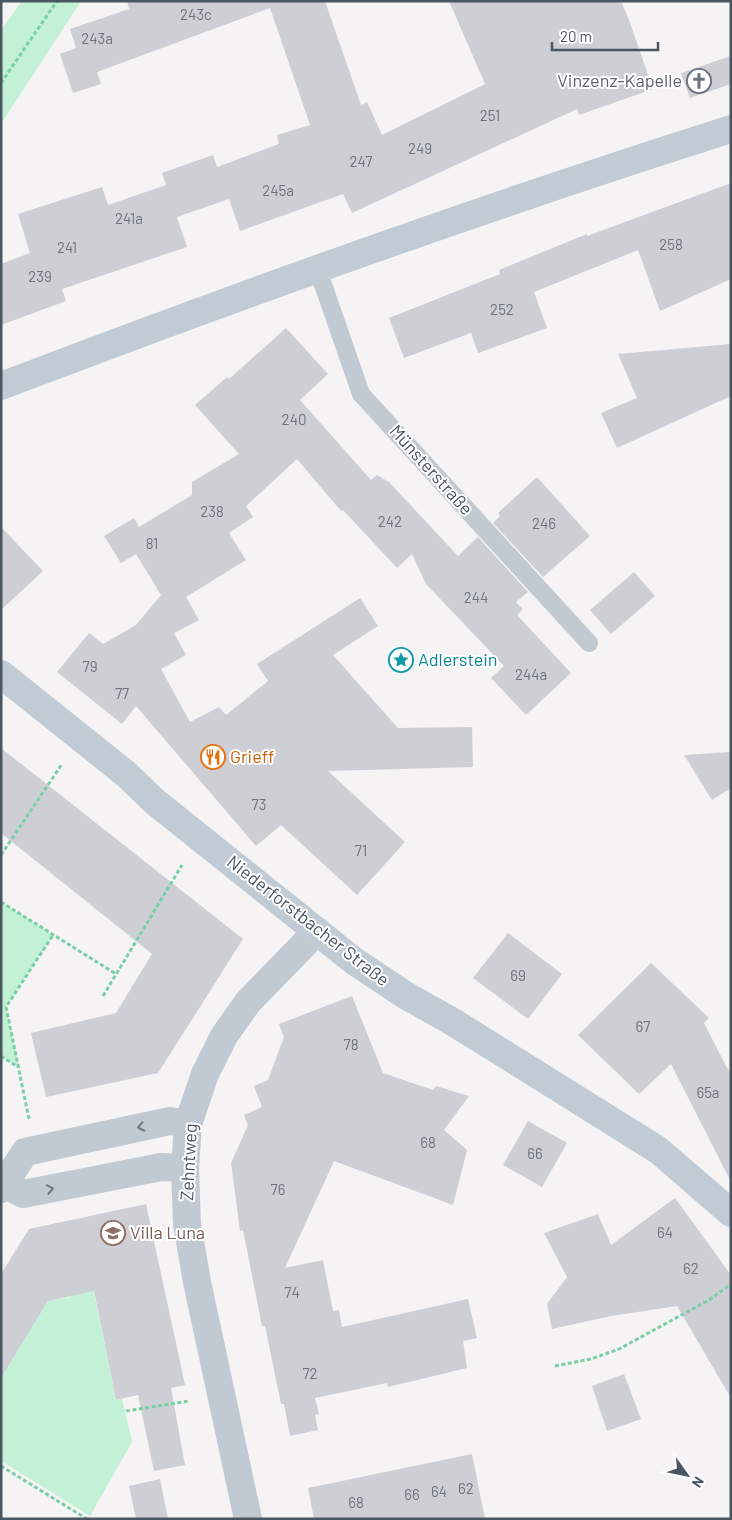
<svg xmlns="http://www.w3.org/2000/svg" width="732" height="1520" viewBox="0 0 732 1520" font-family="Barlow,sans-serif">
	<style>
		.green { fill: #c3f1d5 }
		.building { fill: #cdcfd5 }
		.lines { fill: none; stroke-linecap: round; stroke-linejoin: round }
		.path { stroke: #7ad0a6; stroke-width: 3; stroke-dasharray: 4 2.5; stroke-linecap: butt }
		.lane { stroke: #c1cad2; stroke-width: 18 }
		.street { stroke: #c1cad2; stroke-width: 28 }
		.secondary { stroke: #c1cbd6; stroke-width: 28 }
		.oneway { stroke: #6e7983 }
		.labels { text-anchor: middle; stroke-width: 4; stroke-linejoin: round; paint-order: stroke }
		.number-label { font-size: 15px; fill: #6b747e }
		.worship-label { font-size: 18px; fill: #5b616d; stroke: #fff; text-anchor: end }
		.street-label { font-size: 18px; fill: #4a5661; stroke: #fff }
		.culture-label { font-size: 18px; fill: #0d838f; stroke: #fff; text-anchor: start }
		.food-label { font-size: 18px; fill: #c56008; stroke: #fff; text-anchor: start }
		.education-label { font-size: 18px; fill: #785e54; stroke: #fff; text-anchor: start }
	</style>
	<rect width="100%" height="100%" fill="#f5f3f3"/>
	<g class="green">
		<path d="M 22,1 L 81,1 L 1,124 L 1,30 Z"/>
		<path d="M 1,902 L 53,935 L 6,1007 L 19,1067 L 1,1056 Z"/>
		<path d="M 91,1279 L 116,1400 L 122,1399 L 132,1442 L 90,1516 L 1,1461 L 1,1378 L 48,1301 L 70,1297 L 66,1281 Z"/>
	</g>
	<g class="building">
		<path d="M 127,1 L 325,1 L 361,105 L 367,102 L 382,135 L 485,84 L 449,1 L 621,1 L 629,20 L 653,89 L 579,115 L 577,109 L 352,213 L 343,194 L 240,231 L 229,199 L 177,217 L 187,247 L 62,289 L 66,301 L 1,325 L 1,264 L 30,253 L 18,214 L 102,187 L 108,205 L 166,185 L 162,173 L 213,155 L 217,167 L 279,144 L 277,135 L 310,125 L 270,8 L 97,72 L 101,84 L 73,93 L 60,54 L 76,48 L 70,29 L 129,9 Z"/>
		<path d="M 731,56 L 731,84 L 690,98 L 681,73 Z"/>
		<path d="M 731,183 L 731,279 L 660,311 L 638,250 L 534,292 L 547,328 L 478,353 L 471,333 L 404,358 L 389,318 L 500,274 L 499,270 L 587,234 L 587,236 Z"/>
		<path d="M 286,328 L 328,374 L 300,400 L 371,480 L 377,475 L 389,482 L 458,556 L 478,537 L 528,592 L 516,602 L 523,609 L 517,615 L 571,673 L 526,715 L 491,678 L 504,666 L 426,584 L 412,554 L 397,568 L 343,510 L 341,511 L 297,459 L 246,506 L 253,517 L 229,533 L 246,560 L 186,597 L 199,620 L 174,633 L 186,655 L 161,669 L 190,722 L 219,707 L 226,715 L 268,681 L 257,664 L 360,598 L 378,626 L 333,655 L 398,728 L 472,727 L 473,767 L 328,771 L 405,842 L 357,895 L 281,825 L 256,846 L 136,706 L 122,724 L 57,672 L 89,633 L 103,644 L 136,625 L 161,595 L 136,554 L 121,563 L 104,536 L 134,518 L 139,527 L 192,495 L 192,482 L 239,454 L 195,405 L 227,377 L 229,379 Z"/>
		<path d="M 731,344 L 731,396 L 617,448 L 601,413 L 637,398 L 618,354 Z"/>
		<path d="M 537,477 L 590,536 L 543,577 L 493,523 L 500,516 L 498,513 Z"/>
		<path d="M 1,527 L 43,571 L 1,610 Z"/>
		<path d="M 634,572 L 655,596 L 611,634 L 590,610 Z"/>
		<path d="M 1,748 L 243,939 L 158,1073 L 46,1097 L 31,1033 L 116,1013 L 152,954 L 1,833 Z"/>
		<path d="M 731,752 L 731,788 L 712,800 L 684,755 Z"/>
		<path d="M 508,933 L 562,974 L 528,1019 L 473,978 Z"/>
		<path d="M 651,963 L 709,1018 L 704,1023 L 727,1068 L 731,1072 L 731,1182 L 671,1064 L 639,1094 L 578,1035 Z"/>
		<path d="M 352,996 L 383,1073 L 433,1090 L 436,1086 L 469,1096 L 444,1130 L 467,1150 L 453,1205 L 334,1161 L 285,1268 L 323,1260 L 333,1311 L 339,1310 L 342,1327 L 468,1299 L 477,1338 L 463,1341 L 467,1368 L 388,1387 L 387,1383 L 315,1398 L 319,1414 L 315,1415 L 318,1430 L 290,1436 L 284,1404 L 281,1404 L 265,1326 L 262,1326 L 243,1230 L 240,1231 L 231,1163 L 248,1125 L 244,1115 L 262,1107 L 254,1086 L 268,1080 L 284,1037 L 279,1024 Z"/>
		<path d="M 528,1121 L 567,1143 L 542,1187 L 503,1165 Z"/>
		<path d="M 675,1198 L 731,1275 L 731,1398 L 677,1306 L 611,1316 L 552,1329 L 547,1304 L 567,1277 L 544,1233 L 598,1214 L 611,1245 Z"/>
		<path d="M 146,1204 L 185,1385 L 171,1388 L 185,1465 L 154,1471 L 138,1395 L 116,1400 L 94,1291 L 48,1301 L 1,1378 L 1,1274 L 29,1229 Z"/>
		<path d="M 624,1374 L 641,1419 L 607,1431 L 592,1386 Z"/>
		<path d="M 472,1454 L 485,1519 L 314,1519 L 308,1488 Z"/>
		<path d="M 160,1479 L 168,1519 L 136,1519 L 129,1486 Z"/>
	</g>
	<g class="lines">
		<g class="path">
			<path d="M 1,83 L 57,1"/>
			<path d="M 1,855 L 62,764"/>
			<path d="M 1,902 L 116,974"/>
			<path d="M 103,996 L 182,865"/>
			<path d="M 1,1056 L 18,1067"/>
			<path d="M 29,1119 L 6,1007 L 53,935"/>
			<path d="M 555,1366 L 591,1359 L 619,1349 L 709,1300 L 731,1284"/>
			<path d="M 126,1411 L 189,1401"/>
			<path d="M 1,1466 L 87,1519"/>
		</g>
		<path class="lane" d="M 318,270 L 361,394 L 589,643"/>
		<g class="street">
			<path d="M 5,1184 L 23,1194 L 161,1167 L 185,1168"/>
			<path d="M 1,1189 L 25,1152 L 170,1121 L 188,1124"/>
			<path d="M 248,1519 L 197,1282 L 187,1224 L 185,1168 L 188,1124 L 205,1074 L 224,1036 L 248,1002 L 317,931"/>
		</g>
		<g class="secondary">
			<path d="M 1,386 C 242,294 485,207 731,129"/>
			<path d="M 1,674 L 126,774 L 154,801 L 354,961 L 405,995 L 453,1022 L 658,1150 L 731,1213"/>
		</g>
	</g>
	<defs><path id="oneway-chevron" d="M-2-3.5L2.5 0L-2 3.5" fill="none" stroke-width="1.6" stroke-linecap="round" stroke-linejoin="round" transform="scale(1.25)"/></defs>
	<g class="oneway">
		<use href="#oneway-chevron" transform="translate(141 1127) rotate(168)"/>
		<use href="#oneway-chevron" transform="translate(50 1189) rotate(-11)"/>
	</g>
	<defs>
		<symbol id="church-ring" viewBox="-11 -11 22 22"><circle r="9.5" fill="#fff" stroke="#6b7280" stroke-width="1.5"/><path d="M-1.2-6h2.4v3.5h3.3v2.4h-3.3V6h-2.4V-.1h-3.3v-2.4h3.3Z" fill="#6b7280"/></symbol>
		<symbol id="sight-ring" viewBox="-11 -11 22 22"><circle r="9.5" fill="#fff" stroke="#0f9aa8" stroke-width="1.5"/><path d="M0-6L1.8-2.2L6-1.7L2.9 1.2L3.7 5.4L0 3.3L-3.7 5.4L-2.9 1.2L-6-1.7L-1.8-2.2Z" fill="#0f9aa8"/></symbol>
		<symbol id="restaurant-ring" viewBox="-11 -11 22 22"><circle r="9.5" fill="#fff" stroke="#e8710a" stroke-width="1.5"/><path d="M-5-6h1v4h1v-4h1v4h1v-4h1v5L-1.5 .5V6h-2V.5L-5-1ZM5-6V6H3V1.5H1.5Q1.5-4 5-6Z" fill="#e8710a"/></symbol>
		<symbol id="school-ring" viewBox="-11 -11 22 22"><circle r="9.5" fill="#fff" stroke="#8d6e63" stroke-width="1.5"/><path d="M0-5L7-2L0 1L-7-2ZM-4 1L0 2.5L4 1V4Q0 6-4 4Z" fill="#8d6e63"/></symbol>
	</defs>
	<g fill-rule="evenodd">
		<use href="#church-ring" x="685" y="67" width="28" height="28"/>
		<use href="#sight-ring" x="387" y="646" width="28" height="28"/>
		<use href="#restaurant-ring" x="199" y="743" width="28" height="28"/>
		<use href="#school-ring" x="99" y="1219" width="28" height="28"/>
	</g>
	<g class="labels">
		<g class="number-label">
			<text x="196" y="20">243c</text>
			<text x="97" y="44">243a</text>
			<text x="490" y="121">251</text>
			<text x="420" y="154">249</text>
			<text x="361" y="167">247</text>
			<text x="278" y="196">245a</text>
			<text x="129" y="224">241a</text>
			<text x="671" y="250">258</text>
			<text x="67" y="253">241</text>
			<text x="40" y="282">239</text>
			<text x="502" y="315">252</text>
			<text x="294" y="425">240</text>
			<text x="212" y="517">238</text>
			<text x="390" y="527">242</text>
			<text x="544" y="529">246</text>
			<text x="152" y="549">81</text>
			<text x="476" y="603">244</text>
			<text x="90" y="672">79</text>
			<text x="531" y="680">244a</text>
			<text x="122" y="699">77</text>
			<text x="259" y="810">73</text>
			<text x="361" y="856">71</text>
			<text x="518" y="981">69</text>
			<text x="643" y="1032">67</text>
			<text x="351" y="1050">78</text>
			<text x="708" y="1098">65a</text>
			<text x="428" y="1148">68</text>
			<text x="535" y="1159">66</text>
			<text x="278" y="1195">76</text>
			<text x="665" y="1238">64</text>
			<text x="691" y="1274">62</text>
			<text x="292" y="1298">74</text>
			<text x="310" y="1379">72</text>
			<text x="466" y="1494">62</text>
			<text x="439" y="1497">64</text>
			<text x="412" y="1500">66</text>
			<text x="356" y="1508">68</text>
		</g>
		<g class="worship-label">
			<text x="682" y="87">Vinzenz-Kapelle</text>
		</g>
		<g class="street-label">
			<text transform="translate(431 470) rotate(48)" y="6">Münsterstraße</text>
			<text transform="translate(308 921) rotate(38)" y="6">Niederforstbacher Straße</text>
			<text transform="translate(189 1162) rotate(-87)" y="6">Zehntweg</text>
		</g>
		<g class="culture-label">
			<text x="418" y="666">Adlerstein</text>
		</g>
		<g class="food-label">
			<text x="230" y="763">Grieff</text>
		</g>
		<g class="education-label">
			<text x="130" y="1239">Villa Luna</text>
		</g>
	</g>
	<rect width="732" height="1520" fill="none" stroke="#4a5661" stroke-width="5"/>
	<g transform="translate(687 1475) rotate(123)" stroke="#ffffff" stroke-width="4" paint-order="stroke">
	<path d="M0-4L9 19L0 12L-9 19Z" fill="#4a5661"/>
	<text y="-8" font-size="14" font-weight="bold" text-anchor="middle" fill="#4a5661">N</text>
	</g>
	<path d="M552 42v8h106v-8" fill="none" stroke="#4a5661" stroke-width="2.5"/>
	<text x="560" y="42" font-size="15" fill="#4a5661" stroke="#ffffff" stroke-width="4" paint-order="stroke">20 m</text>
</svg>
